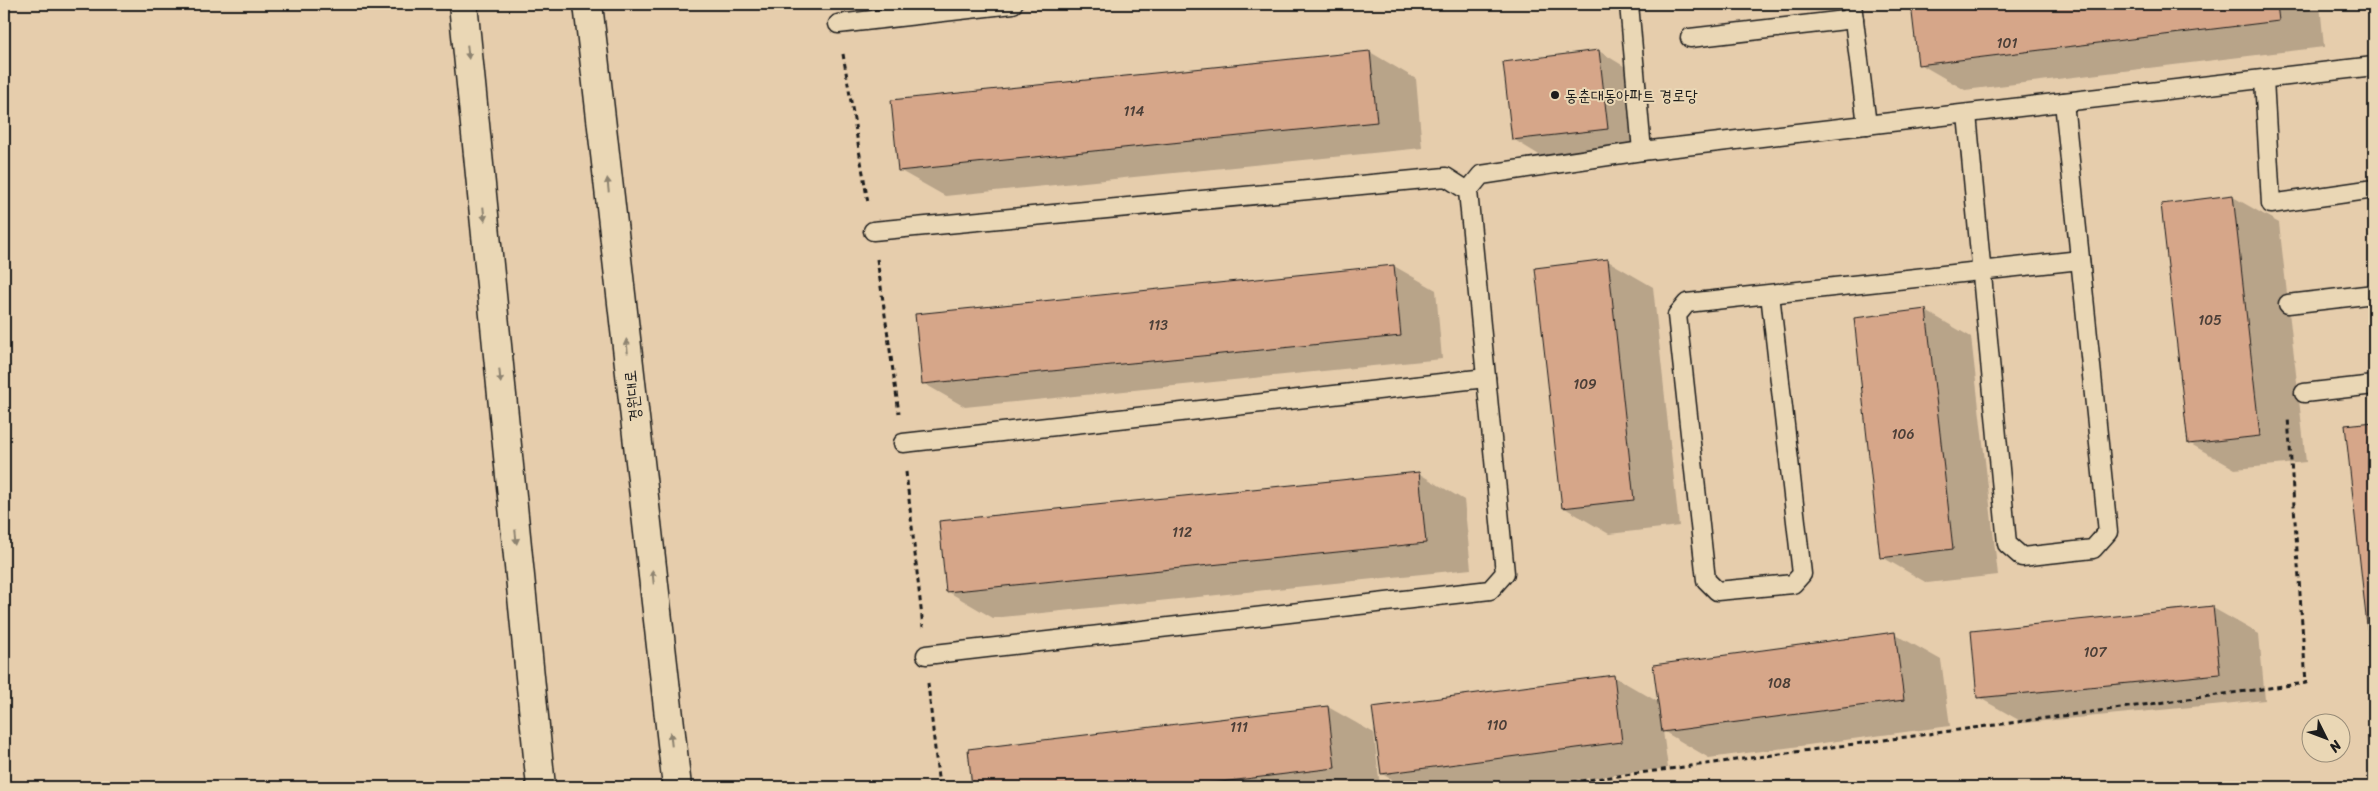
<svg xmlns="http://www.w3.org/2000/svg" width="2378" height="791" viewBox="0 0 2378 791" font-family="Sriracha,'Poor Story',sans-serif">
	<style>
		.shadow { fill: #0003 }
		.building { fill: #d6a689; stroke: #1c1c1c }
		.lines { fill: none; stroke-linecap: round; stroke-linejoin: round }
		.service-casing { stroke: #1c1c1c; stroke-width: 21 }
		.secondary-casing { stroke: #1c1c1c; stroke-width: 31 }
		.path { stroke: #1c1c1c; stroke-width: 3; stroke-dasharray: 5 4; stroke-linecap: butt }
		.service { stroke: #ead7b5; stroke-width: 18 }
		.secondary { stroke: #ead7b5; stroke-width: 28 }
		.oneway { fill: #8d8370 }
		.poi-dot { fill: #1c1c1c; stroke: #ead7b5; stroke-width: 2 }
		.labels { text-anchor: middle; stroke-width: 4; stroke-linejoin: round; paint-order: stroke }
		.number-label { font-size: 14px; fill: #4a3e37 }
		.poi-label { font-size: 16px; fill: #1c1c1c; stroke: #ead7b5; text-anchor: start }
		.street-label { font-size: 16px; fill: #1c1c1c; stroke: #ead7b5 }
	</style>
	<rect width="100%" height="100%" fill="#e6cdac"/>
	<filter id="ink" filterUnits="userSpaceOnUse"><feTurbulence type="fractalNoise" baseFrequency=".02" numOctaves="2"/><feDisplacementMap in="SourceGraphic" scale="10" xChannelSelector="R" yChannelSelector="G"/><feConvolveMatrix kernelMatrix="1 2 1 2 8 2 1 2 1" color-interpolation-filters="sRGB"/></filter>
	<g filter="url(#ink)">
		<g class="shadow">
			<path d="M 1750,4 L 1780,4 L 1755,7 Z"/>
			<path d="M 1913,4 L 2320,4 L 2324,47 L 1965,90 L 1920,64 Z"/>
			<path d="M 1599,51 L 1627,68 L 1636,145 L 1541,156 L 1513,139 Z"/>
			<path d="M 1370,52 L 1416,79 L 1422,148 L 945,196 L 899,170 Z"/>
			<path d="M 2233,197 L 2279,223 L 2306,462 L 2235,469 L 2189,443 Z"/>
			<path d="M 1608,261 L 1653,287 L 1679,526 L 1609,534 L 1563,507 Z"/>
			<path d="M 1394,266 L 1436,290 L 1442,359 L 965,407 L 923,383 Z"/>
			<path d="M 1926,311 L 1971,337 L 1998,575 L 1927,583 L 1882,557 Z"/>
			<path d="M 2374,423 L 2374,663 L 2372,661 L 2346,426 Z"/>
			<path d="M 1418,473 L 1464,500 L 1471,569 L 993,618 L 947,591 Z"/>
			<path d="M 2213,608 L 2259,634 L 2265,700 L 2024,723 L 1978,697 Z"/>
			<path d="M 1895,634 L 1941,660 L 1950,726 L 1709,758 L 1663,731 L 1668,768 L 1522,787 L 1405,787 L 1382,774 L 1613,676 L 1660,703 Z"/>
			<path d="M 1328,707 L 1374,733 L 1380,787 L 973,787 L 969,750 Z"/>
		</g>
		<g class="building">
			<path d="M 1911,4 L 2277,4 L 2279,21 L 1918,65 Z"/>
			<path d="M 1599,50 L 1608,129 L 1512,140 L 1503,62 Z"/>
			<path d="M 1370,51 L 1377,122 L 898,171 L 891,100 Z"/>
			<path d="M 2233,195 L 2260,436 L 2188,444 L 2161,204 Z"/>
			<path d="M 1608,259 L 1634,500 L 1562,508 L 1535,268 Z"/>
			<path d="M 1394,265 L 1401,336 L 922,384 L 915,314 Z"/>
			<path d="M 1926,309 L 1953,549 L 1880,558 L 1854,318 Z"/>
			<path d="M 2374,422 L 2374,662 L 2371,662 L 2345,425 Z"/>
			<path d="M 1419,472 L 1426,543 L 946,592 L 939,521 Z"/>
			<path d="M 2213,606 L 2220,674 L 1977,698 L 1971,631 Z"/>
			<path d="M 1895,632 L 1904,700 L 1662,732 L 1653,665 Z"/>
			<path d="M 1614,675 L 1622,742 L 1381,774 L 1372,707 Z"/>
			<path d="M 1328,706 L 1335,768 L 1180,787 L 972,787 L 968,749 Z"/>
		</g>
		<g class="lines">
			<defs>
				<g id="service">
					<path d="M 1629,4 L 1642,151 L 2374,66"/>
					<path d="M 1852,4 L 1867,125"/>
					<path d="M 838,24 L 1013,4"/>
					<path d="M 1690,38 L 1854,19"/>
					<path d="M 2264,79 L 2271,204 L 2374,189"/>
					<path d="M 1967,114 L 2007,544 L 2022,557 L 2093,549 L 2108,532 L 2064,102"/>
					<path d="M 873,231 L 1446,177 L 1468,191"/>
					<path d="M 1770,294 L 1802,574 L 1793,584 L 1717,591 L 1706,580 L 1677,315 L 1687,303 L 2080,260"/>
					<path d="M 2288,304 L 2374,294"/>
					<path d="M 2304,393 L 2374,385"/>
					<path d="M 903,443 L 1486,378"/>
					<path d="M 926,655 L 1490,590 L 1505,573 L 1468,191 L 1481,175 L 1642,151"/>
				</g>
				<g id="secondary">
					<path d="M 463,4 L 541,787"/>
					<path d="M 588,4 L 677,787"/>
				</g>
			</defs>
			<use href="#service" class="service-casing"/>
			<use href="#secondary" class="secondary-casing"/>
			<g class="path">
				<path d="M 843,54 L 868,203"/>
				<path d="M 877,259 L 899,413"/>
				<path d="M 906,472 L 923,627"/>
				<path d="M 928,683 L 939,787"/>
				<path d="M 1536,787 L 2306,683 L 2288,417"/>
			</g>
			<use href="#service" class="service"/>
			<use href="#secondary" class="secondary"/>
		</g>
		<defs><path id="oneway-solid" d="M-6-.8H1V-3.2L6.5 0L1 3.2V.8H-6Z" transform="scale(1.25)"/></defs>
		<g class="oneway">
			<use href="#oneway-solid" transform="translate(468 52) rotate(84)"/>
			<use href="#oneway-solid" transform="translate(608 185) rotate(-96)"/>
			<use href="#oneway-solid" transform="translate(484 214) rotate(84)"/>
			<use href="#oneway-solid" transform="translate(627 346) rotate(-96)"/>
			<use href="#oneway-solid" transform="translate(500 376) rotate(84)"/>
			<use href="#oneway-solid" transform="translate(516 537) rotate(84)"/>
			<use href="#oneway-solid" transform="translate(653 577) rotate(-96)"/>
			<use href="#oneway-solid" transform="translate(671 739) rotate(-96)"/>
		</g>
	</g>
	<circle class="poi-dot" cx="1555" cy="95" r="5"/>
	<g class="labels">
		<g class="number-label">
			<text x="2007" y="48">101</text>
			<text x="1134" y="116">114</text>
			<text x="2210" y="325">105</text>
			<text x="1158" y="330">113</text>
			<text x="1585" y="389">109</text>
			<text x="1903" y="439">106</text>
			<text x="1182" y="537">112</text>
			<text x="2095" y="657">107</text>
			<text x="1779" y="688">108</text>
			<text x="1497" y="730">110</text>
			<text x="1239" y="732">111</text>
		</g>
		<g class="poi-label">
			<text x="1565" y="101">동춘대동아파트 경로당</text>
		</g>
		<g class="street-label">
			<text transform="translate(632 396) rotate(-96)" y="6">경원대로</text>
		</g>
	</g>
	<rect width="2378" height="791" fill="none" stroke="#ead7b5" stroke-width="20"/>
	<rect x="10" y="10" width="2358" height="771" fill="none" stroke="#1c1c1c" stroke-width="2" filter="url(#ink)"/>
	<g transform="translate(2326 738) rotate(132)"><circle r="24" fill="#ead7b5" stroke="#988c78"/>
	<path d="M0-4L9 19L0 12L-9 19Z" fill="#1c1c1c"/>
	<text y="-8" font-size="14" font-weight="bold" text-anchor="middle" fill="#1c1c1c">N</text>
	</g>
</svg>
